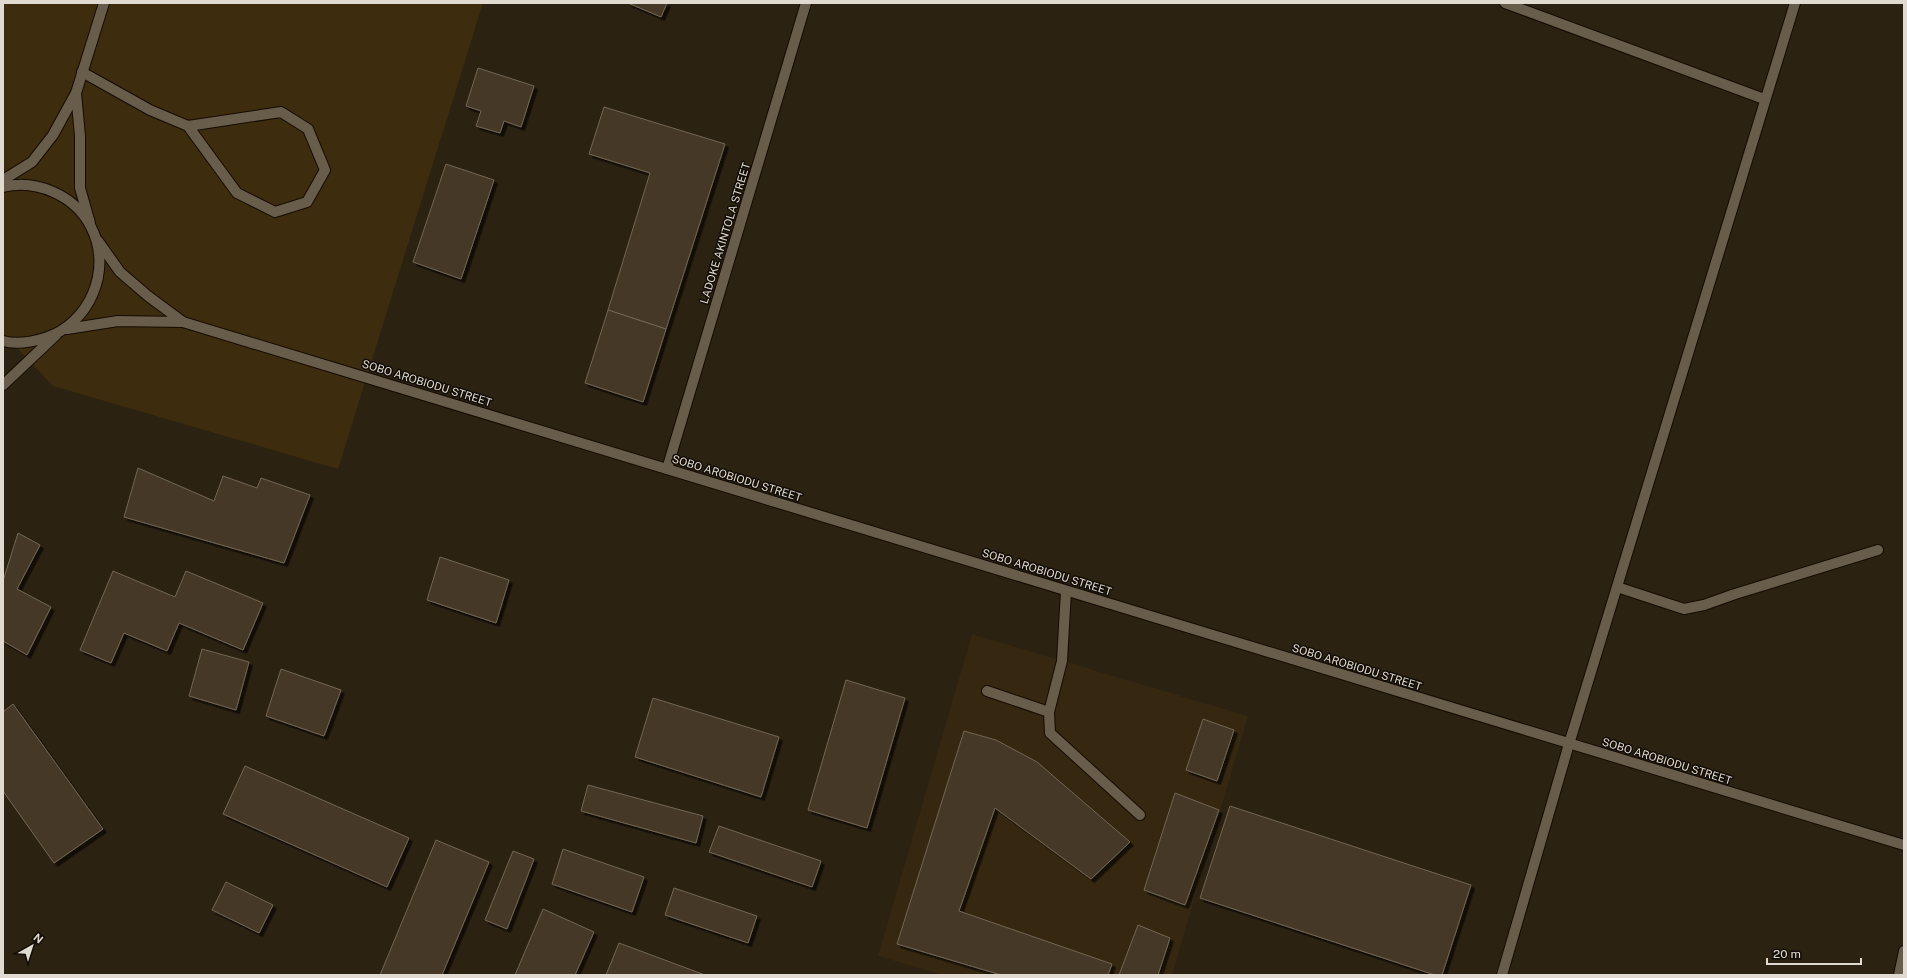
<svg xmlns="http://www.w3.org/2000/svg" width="1907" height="978" viewBox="0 0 1907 978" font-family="'Public Sans',sans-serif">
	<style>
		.built { fill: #352710 }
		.green { fill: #3d2c0d }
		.building { fill: #443928; stroke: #726653; filter: url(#shadow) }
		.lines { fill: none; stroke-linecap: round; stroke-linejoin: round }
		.service-casing { stroke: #150b00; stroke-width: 12 }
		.minor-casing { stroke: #150b00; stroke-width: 12 }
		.tertiary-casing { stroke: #150b00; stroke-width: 12 }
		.service { stroke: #685d4a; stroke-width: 10 }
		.minor { stroke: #685d4a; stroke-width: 10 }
		.tertiary { stroke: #685d4a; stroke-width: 10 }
		.labels { text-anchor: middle; stroke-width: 3; stroke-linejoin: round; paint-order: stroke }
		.street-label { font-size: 11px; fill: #e1dad0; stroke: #110d06 }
	</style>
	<defs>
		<filter id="shadow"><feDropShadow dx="3.5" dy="3.5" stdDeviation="0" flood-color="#0009"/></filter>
	</defs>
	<rect width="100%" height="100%" fill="#2c2212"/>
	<path class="built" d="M 972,634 L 1248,716 L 1172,975 L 943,975 L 878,956 Z"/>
	<path class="green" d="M 3,3 L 483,3 L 338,469 L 53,386 L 3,333 Z"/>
	<g class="building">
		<path d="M 628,3 L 667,3 L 661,17 Z"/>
		<path d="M 478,68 L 534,86 L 521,127 L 504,121 L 500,133 L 476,126 L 481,111 L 466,106 Z"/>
		<path d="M 604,107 L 725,144 L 666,329 L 608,310 L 650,173 L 589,154 Z"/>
		<path d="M 446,164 L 494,180 L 461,279 L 413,262 Z"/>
		<path d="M 608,310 L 666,329 L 643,402 L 585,383 Z"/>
		<path d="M 138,468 L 214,501 L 223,476 L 257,488 L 261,478 L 310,495 L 284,563 L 124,517 Z"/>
		<path d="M 18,533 L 40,545 L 17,589 L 51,607 L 27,655 L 3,641 L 3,581 Z"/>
		<path d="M 440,557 L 509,580 L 496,623 L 427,600 Z"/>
		<path d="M 113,571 L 175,597 L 186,571 L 263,603 L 243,650 L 179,623 L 167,651 L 124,633 L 111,663 L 80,650 Z"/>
		<path d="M 202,649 L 249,662 L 236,710 L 189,696 Z"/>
		<path d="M 281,669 L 341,690 L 324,736 L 266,716 Z"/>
		<path d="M 846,680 L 905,698 L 867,828 L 808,810 Z"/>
		<path d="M 653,698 L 779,737 L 761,797 L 635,757 Z"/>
		<path d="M 13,704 L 103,829 L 54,863 L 3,791 L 3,712 Z"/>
		<path d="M 1203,719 L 1234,730 L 1217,781 L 1186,770 Z"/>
		<path d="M 964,731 L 996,740 L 1037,762 L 1130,842 L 1091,879 L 995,808 L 959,911 L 1112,964 L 1108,975 L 1001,975 L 897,944 Z"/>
		<path d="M 245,766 L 409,838 L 387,887 L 223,814 Z"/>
		<path d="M 588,785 L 703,816 L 696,843 L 581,811 Z"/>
		<path d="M 1175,793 L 1219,810 L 1185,905 L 1144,890 Z"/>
		<path d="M 1230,806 L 1471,885 L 1442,975 L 1435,975 L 1200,898 Z"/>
		<path d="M 719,826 L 821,861 L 812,887 L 709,852 Z"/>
		<path d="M 436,840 L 489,862 L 442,975 L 380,975 Z"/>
		<path d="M 563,849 L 644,877 L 632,912 L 552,884 Z"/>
		<path d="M 513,851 L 534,859 L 507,929 L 485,920 Z"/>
		<path d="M 226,882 L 273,905 L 259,933 L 212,910 Z"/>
		<path d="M 674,888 L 757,916 L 748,943 L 665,915 Z"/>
		<path d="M 543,909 L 594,932 L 575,975 L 515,975 Z"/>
		<path d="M 1138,925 L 1170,938 L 1158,975 L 1119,975 Z"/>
		<path d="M 619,943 L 705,975 L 606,975 Z"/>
	</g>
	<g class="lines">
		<defs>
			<g id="service">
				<path d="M 82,72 L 150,110 L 188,126 L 237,193 L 275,212 L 307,202 L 325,170 L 308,129 L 281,112 L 188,126"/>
				<path d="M 1617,587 L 1684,609 L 1704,605 L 1735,594 L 1878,550"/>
				<path d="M 1066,591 L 1062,661 L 1049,712 L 1050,733 L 1140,815"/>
				<path d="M 987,691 L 1049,712"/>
				<path d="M 1899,975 L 1904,951"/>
			</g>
			<g id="minor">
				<path d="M 1505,3 L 1764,99"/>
				<path d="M 76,93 L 80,136 L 80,188 L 90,223"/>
				<path d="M 3,180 L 32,162 L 53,135 L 76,93 L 104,3"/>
				<path d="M 3,385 L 56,335"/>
				<path d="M 667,469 L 806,3"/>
				<path d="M 1502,975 L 1569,744 L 1795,3"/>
			</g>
			<g id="tertiary">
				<path d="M 3,187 C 36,179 75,195 91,227 C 113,269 90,324 45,338 C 32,342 17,345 3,341"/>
				<path d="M 98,241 L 120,272 L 148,296 L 183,322"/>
				<path d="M 67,329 L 118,321 L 183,322 L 1904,845"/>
			</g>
		</defs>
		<use href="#service" class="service-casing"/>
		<use href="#minor" class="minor-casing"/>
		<use href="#tertiary" class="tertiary-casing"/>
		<use href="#service" class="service"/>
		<use href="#minor" class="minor"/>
		<use href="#tertiary" class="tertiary"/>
	</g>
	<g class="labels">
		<g class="street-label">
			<text transform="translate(725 233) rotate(-73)" y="4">LADOKE AKINTOLA STREET</text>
			<text transform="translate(427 383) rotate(17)" y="4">SOBO AROBIODU STREET</text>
			<text transform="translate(737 478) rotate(17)" y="4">SOBO AROBIODU STREET</text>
			<text transform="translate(1047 572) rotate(17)" y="4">SOBO AROBIODU STREET</text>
			<text transform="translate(1357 667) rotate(17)" y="4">SOBO AROBIODU STREET</text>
			<text transform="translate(1667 761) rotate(17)" y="4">SOBO AROBIODU STREET</text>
		</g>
	</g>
	<rect width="1907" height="978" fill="none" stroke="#e1dad0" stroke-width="8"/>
	<g transform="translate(32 946) rotate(39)" stroke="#110d06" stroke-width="3" paint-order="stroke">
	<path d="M0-3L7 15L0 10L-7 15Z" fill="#e1dad0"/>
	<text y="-6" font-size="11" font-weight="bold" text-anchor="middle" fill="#e1dad0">N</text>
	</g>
	<path d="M1767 958v6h94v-6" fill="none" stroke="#e1dad0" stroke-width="2"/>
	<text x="1773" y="958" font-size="12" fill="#e1dad0" stroke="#110d06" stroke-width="3" paint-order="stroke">20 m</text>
</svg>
